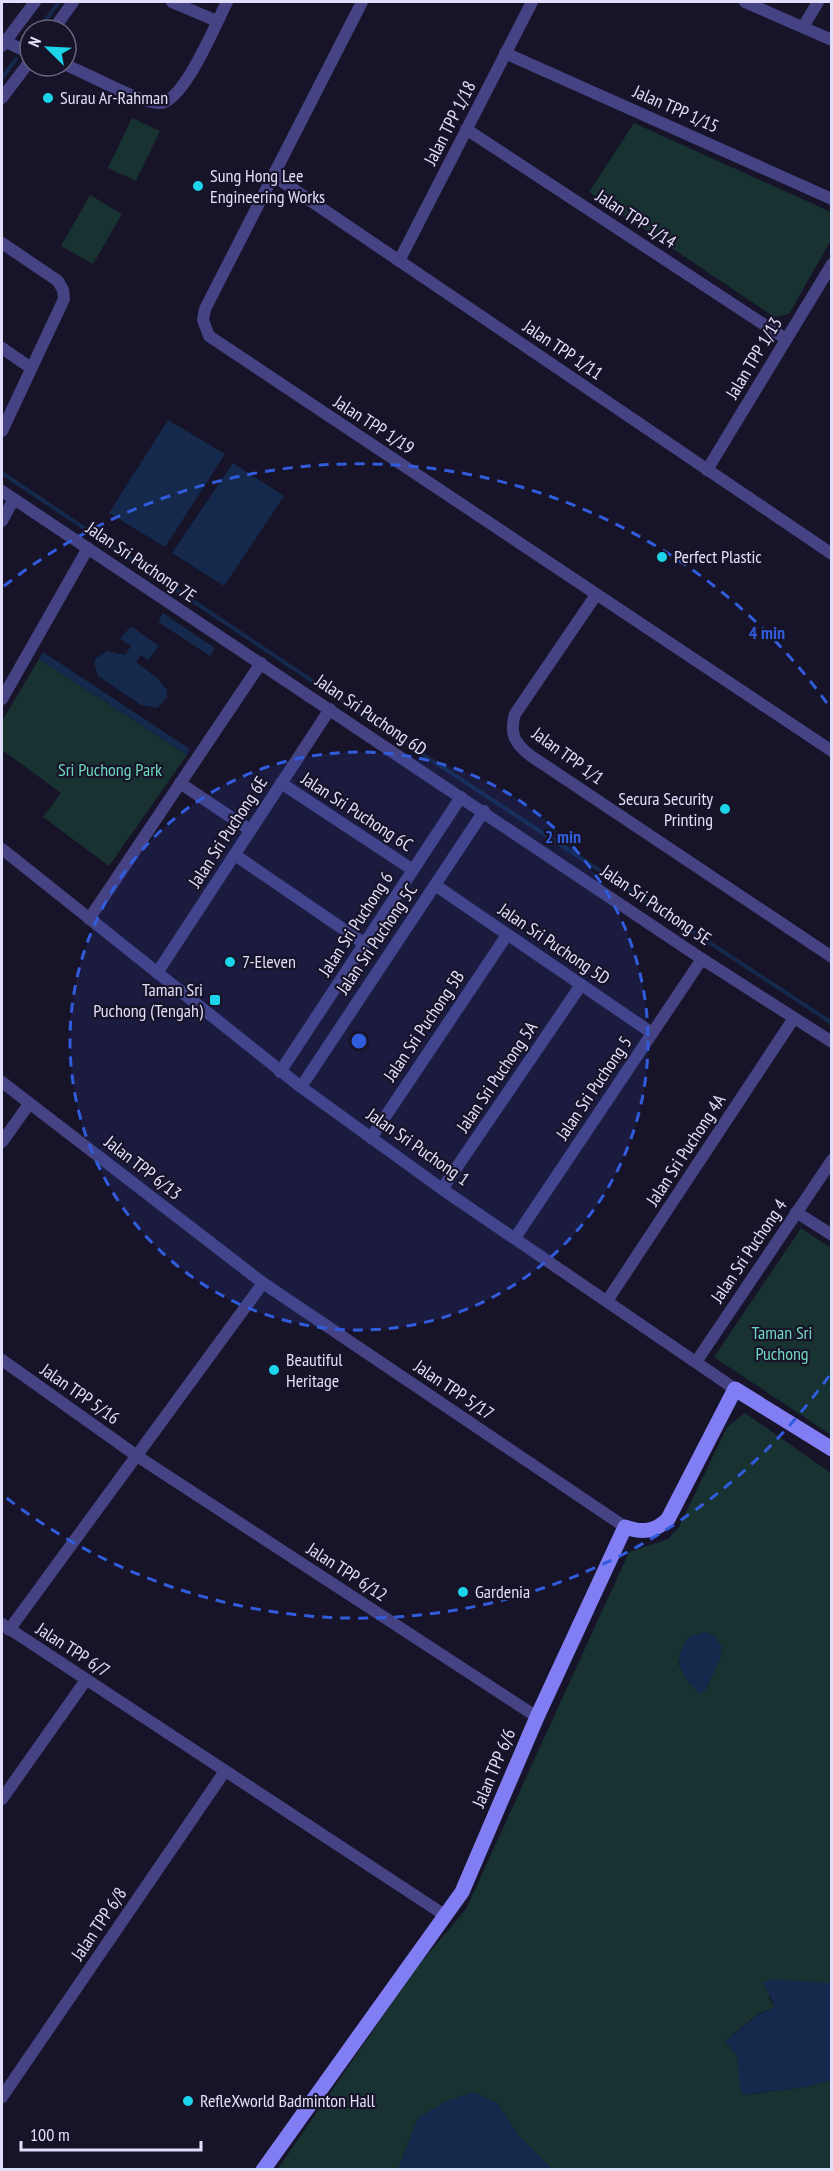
<svg xmlns="http://www.w3.org/2000/svg" width="833" height="2171" viewBox="0 0 833 2171" font-family="'PT Sans Narrow',sans-serif">
	<style>
		.green { fill: #173231; fill-rule: evenodd }
		.water { fill: #14294b }
		.lines { fill: none; stroke-linecap: round; stroke-linejoin: round }
		.stream { stroke: #14294b; stroke-width: 4 }
		.street { stroke: #454383; stroke-width: 12 }
		.secondary { stroke: #817df3; stroke-width: 15 }
		.ring { fill: none; stroke: #315cdc; stroke-width: 3; stroke-dasharray: 10 8 }
		.poi-dot { fill: #1bd4ea; stroke: #171328; stroke-width: 2 }
		.labels { text-anchor: middle; stroke-width: 4.5; stroke-linejoin: round; paint-order: stroke }
		.poi-label { font-size: 18px; fill: #e1defc; stroke: #171328; text-anchor: start }
		.street-label { font-size: 18px; fill: #e1defc; stroke: #171328 }
		.park-label { font-size: 18px; fill: #6fd7bd; stroke: #171328 }
		.centre { fill: #315cdc; stroke: #171328; stroke-width: 3 }
		.ring-label { font-size: 18px; text-anchor: middle; font-weight: bold; fill: #315cdc; stroke: #171328; stroke-width: 4.5; stroke-linejoin: round; paint-order: stroke }
	</style>
	<rect width="100%" height="100%" fill="#171328"/>
	<g class="green">
		<path d="M 132,118 L 160,131 L 136,181 L 108,168 Z"/>
		<path d="M 634,123 L 831,212 L 831,240 L 789,314 L 774,317 L 589,192 Z"/>
		<path d="M 90,195 L 122,214 L 93,264 L 61,246 Z"/>
		<path d="M 39,659 L 187,755 L 109,866 L 43,817 L 61,793 L 2,750 L 2,721 Z"/>
		<path d="M 801,1228 L 831,1248 L 831,1435 L 714,1357 Z"/>
		<path d="M 745,1413 L 831,1473 L 831,2016 L 830,2003 L 768,1996 L 775,2007 L 758,2014 L 725,2041 L 737,2056 L 744,2095 L 806,2087 L 831,2080 L 831,2169 L 552,2169 L 518,2135 L 498,2104 L 418,2118 L 398,2169 L 277,2170 L 416,1968 L 466,1909 L 629,1552 L 668,1539 L 679,1527 L 727,1427 ZM 720,1659 L 705,1691 L 689,1682 L 678,1663 Z"/>
	</g>
	<g class="water">
		<path d="M 168,420 L 225,454 L 165,547 L 109,513 Z"/>
		<path d="M 233,463 L 284,496 L 224,586 L 172,553 Z"/>
		<path d="M 163,613 L 215,648 L 210,656 L 158,622 Z"/>
		<path d="M 131,626 L 159,646 L 148,660 L 141,655 L 136,662 L 157,678 L 167,690 L 167,698 L 157,708 L 141,705 L 98,676 L 94,663 L 96,658 L 107,651 L 125,655 L 131,646 L 120,639 Z"/>
		<path d="M 43,652 L 190,749 L 187,755 L 39,659 Z"/>
		<path d="M 706,1632 L 714,1635 L 722,1647 L 720,1659 L 705,1691 L 699,1694 C 681,1672 670,1662 690,1636 Z"/>
		<path d="M 773,1979 L 830,1983 L 831,2080 L 806,2087 L 743,2095 L 740,2089 L 737,2056 L 725,2041 L 759,2014 L 775,2007 L 763,1982 Z"/>
		<path d="M 474,2092 L 498,2104 L 518,2135 L 552,2169 L 398,2169 L 418,2118 L 446,2101 Z"/>
	</g>
	<g class="lines">
		<g class="stream">
			<path d="M 38,30 L 59,2"/>
			<path d="M 28,42 L 30,40"/>
			<path d="M 2,78 L 16,59"/>
			<path d="M 2,473 L 366,717 L 832,1023"/>
		</g>
		<g class="street">
			<path d="M 172,2 L 217,21"/>
			<path d="M 362,2 L 205,309 L 203,320 L 209,336 L 832,751"/>
			<path d="M 745,2 L 832,40"/>
			<path d="M 803,27 L 818,2"/>
			<path d="M 53,30 L 73,2"/>
			<path d="M 2,40 L 30,53"/>
			<path d="M 2,46 L 35,2"/>
			<path d="M 505,53 L 832,199"/>
			<path d="M 66,65 C 86,73 142,104 160,103 C 184,102 216,23 227,2"/>
			<path d="M 2,98 L 30,61"/>
			<path d="M 466,129 L 786,339"/>
			<path d="M 274,176 L 832,554"/>
			<path d="M 2,243 L 58,281 L 63,290 L 64,299 L 2,431"/>
			<path d="M 399,261 L 532,2"/>
			<path d="M 2,348 L 31,368"/>
			<path d="M 707,470 L 832,264"/>
			<path d="M 2,491 L 702,959 L 832,1042"/>
			<path d="M 2,521 L 14,499"/>
			<path d="M 596,595 L 515,714 C 509,734 515,744 531,756 L 832,957"/>
			<path d="M 2,699 L 88,548"/>
			<path d="M 180,783 L 250,830"/>
			<path d="M 281,783 L 413,870"/>
			<path d="M 2,849 L 301,1087 L 442,1189 L 735,1389"/>
			<path d="M 235,855 L 365,944"/>
			<path d="M 435,885 L 652,1033"/>
			<path d="M 89,919 L 261,663"/>
			<path d="M 157,973 L 330,709"/>
			<path d="M 280,1072 L 461,797"/>
			<path d="M 2,1082 L 263,1283 L 625,1527"/>
			<path d="M 301,1087 L 484,811"/>
			<path d="M 371,1138 L 507,935"/>
			<path d="M 2,1142 L 29,1104"/>
			<path d="M 442,1189 L 581,985"/>
			<path d="M 796,1212 L 832,1235"/>
			<path d="M 515,1238 L 702,959"/>
			<path d="M 607,1301 L 794,1018"/>
			<path d="M 2,1360 L 137,1456 L 537,1717"/>
			<path d="M 696,1362 L 832,1160"/>
			<path d="M 2,1624 L 446,1916"/>
			<path d="M 9,1630 L 263,1283"/>
			<path d="M 2,1799 L 86,1680"/>
			<path d="M 2,2097 L 225,1771"/>
		</g>
		<path class="secondary" d="M 263,2170 L 462,1892 L 537,1717 L 625,1527 C 642,1533 655,1532 668,1519 L 735,1389 L 832,1449"/>
	</g>
	<circle cx="359" cy="1041" r="289" fill="#315cdc" fill-opacity=".12"/>
	<g class="ring">
		<circle cx="359" cy="1041" r="289"/>
		<path d="M829 1376A577 577 0 0 1 4 1496M4 586A577 577 0 0 1 829 706"/>
	</g>
	<g class="poi-dot">
		<circle cx="48" cy="98" r="6"/>
		<circle cx="198" cy="186" r="6"/>
		<circle cx="662" cy="557" r="6"/>
		<circle cx="725" cy="809" r="6"/>
		<circle cx="230" cy="962" r="6"/>
		<rect x="209" y="994" width="12" height="12" rx="3"/>
		<circle cx="274" cy="1370" r="6"/>
		<circle cx="463" cy="1592" r="6"/>
		<circle cx="188" cy="2101" r="6"/>
	</g>
	<g class="labels">
		<g class="poi-label">
			<text x="60" y="104">Surau Ar-Rahman</text>
			<text x="210" y="182">Sung Hong Lee<tspan x="210" dy="21">Engineering Works</tspan></text>
			<text x="674" y="563">Perfect Plastic</text>
			<text x="713" y="805" text-anchor="end">Secura Security<tspan x="713" dy="21">Printing</tspan></text>
			<text x="242" y="968">7-Eleven</text>
			<text x="203" y="996" text-anchor="end">Taman Sri<tspan x="203" dy="21">Puchong (Tengah)</tspan></text>
			<text x="286" y="1366">Beautiful<tspan x="286" dy="21">Heritage</tspan></text>
			<text x="475" y="1598">Gardenia</text>
			<text x="200" y="2107">RefleXworld Badminton Hall</text>
		</g>
		<g class="street-label">
			<text transform="translate(676 109) rotate(24)" y="6">Jalan TPP 1/15</text>
			<text transform="translate(450 123) rotate(-63)" y="6">Jalan TPP 1/18</text>
			<text transform="translate(636 219) rotate(33)" y="6">Jalan TPP 1/14</text>
			<text transform="translate(563 350) rotate(34)" y="6">Jalan TPP 1/11</text>
			<text transform="translate(754 358) rotate(-59)" y="6">Jalan TPP 1/13</text>
			<text transform="translate(374 425) rotate(33)" y="6">Jalan TPP 1/19</text>
			<text transform="translate(141 562) rotate(34)" y="6">Jalan Sri Puchong 7E</text>
			<text transform="translate(371 715) rotate(34)" y="6">Jalan Sri Puchong 6D</text>
			<text transform="translate(568 756) rotate(36)" y="6">Jalan TPP 1/1</text>
			<text transform="translate(357 812) rotate(33)" y="6">Jalan Sri Puchong 6C</text>
			<text transform="translate(228 832) rotate(-57)" y="6">Jalan Sri Puchong 6E</text>
			<text transform="translate(656 905) rotate(34)" y="6">Jalan Sri Puchong 5E</text>
			<text transform="translate(356 924) rotate(-57)" y="6">Jalan Sri Puchong 6</text>
			<text transform="translate(377 939) rotate(-56)" y="6">Jalan Sri Puchong 5C</text>
			<text transform="translate(554 944) rotate(34)" y="6">Jalan Sri Puchong 5D</text>
			<text transform="translate(424 1026) rotate(-56)" y="6">Jalan Sri Puchong 5B</text>
			<text transform="translate(497 1077) rotate(-56)" y="6">Jalan Sri Puchong 5A</text>
			<text transform="translate(594 1088) rotate(-56)" y="6">Jalan Sri Puchong 5</text>
			<text transform="translate(418 1147) rotate(35)" y="6">Jalan Sri Puchong 1</text>
			<text transform="translate(686 1150) rotate(-57)" y="6">Jalan Sri Puchong 4A</text>
			<text transform="translate(143 1168) rotate(38)" y="6">Jalan TPP 6/13</text>
			<text transform="translate(749 1251) rotate(-56)" y="6">Jalan Sri Puchong 4</text>
			<text transform="translate(454 1390) rotate(34)" y="6">Jalan TPP 5/17</text>
			<text transform="translate(80 1394) rotate(35)" y="6">Jalan TPP 5/16</text>
			<text transform="translate(347 1572) rotate(33)" y="6">Jalan TPP 6/12</text>
			<text transform="translate(73 1650) rotate(33)" y="6">Jalan TPP 6/7</text>
			<text transform="translate(494 1768) rotate(-67)" y="6">Jalan TPP 6/6</text>
			<text transform="translate(99 1924) rotate(-56)" y="6">Jalan TPP 6/8</text>
		</g>
		<g class="park-label">
			<text x="110" y="776">Sri Puchong Park</text>
			<text x="782" y="1339">Taman Sri<tspan x="782" dy="21">Puchong</tspan></text>
		</g>
	</g>
	<circle cx="359" cy="1041" r="9" class="centre"/>
	<g class="ring-label">
		<text x="767" y="639">4 min</text>
		<text x="563" y="843">2 min</text>
	</g>
	<rect width="833" height="2171" fill="none" stroke="#e1defc" stroke-width="6"/>
	<g transform="translate(48 48) rotate(294)"><circle r="28" fill="#171328" stroke="#68647d" stroke-width="1.5"/>
	<path d="M0-4.5L10 22L0 15L-10 22Z" fill="#1bd4ea"/>
	<text y="-9" font-size="16" font-weight="bold" text-anchor="middle" fill="#e1defc">N</text>
	</g>
	<path d="M21 2141v9h180v-9" fill="none" stroke="#e1defc" stroke-width="3"/>
	<text x="30" y="2141" font-size="18" fill="#e1defc" stroke="#171328" stroke-width="4.5" paint-order="stroke">100 m</text>
</svg>
